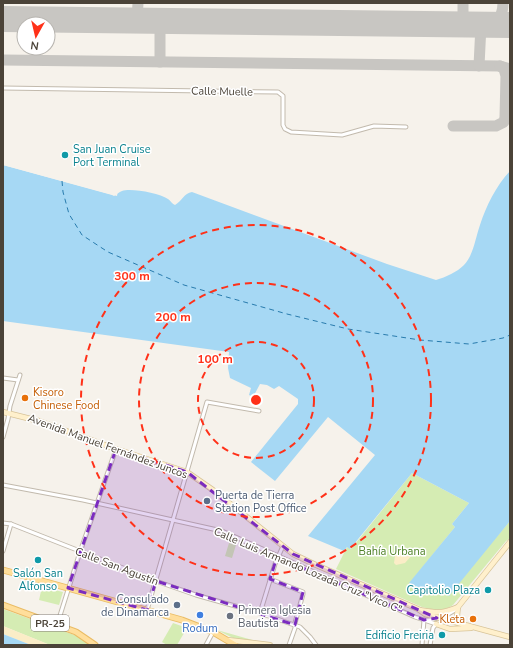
<svg xmlns="http://www.w3.org/2000/svg" width="513" height="648" viewBox="0 0 513 648" font-family="'Nunito Sans',sans-serif">
	<style>
		.green { fill: #d5ecb3 }
		.sand { fill: #fbedc7 }
		.water { fill: #a6d8f4 }
		.pier { fill: #f6f2eb }
		.lines { fill: none; stroke-linecap: round; stroke-linejoin: round }
		.ferry { stroke: #287bad; stroke-width: 1; stroke-dasharray: 5 4; stroke-linecap: butt }
		.taxiway { stroke: #c8c6c2; stroke-width: 11 }
		.runway { stroke: #c8c6c2; stroke-width: 26 }
		.street-casing { stroke: #c2baad; stroke-width: 5 }
		.secondary-casing { stroke: #d8c499; stroke-width: 6 }
		.primary-casing { stroke: #eabc65; stroke-width: 7 }
		.street { stroke: #fff; stroke-width: 3 }
		.secondary { stroke: #fff0cc; stroke-width: 4.5 }
		.primary { stroke: #ffde9b; stroke-width: 5 }
		.marked { fill: #7b2cbf; fill-opacity: 0.2; stroke: #7b2cbf; stroke-width: 3; stroke-dasharray: 8 5; stroke-linejoin: round }
		.ring { fill: none; stroke: #ff3119; stroke-width: 2; stroke-dasharray: 7 5 }
		.culture-dot { fill: #0f9aa8; stroke: #fff; stroke-width: 1.5 }
		.food-dot { fill: #e8710a; stroke: #fff; stroke-width: 1.5 }
		.service-dot { fill: #5c6f8a; stroke: #fff; stroke-width: 1.5 }
		.shop-dot { fill: #3f7fe0; stroke: #fff; stroke-width: 1.5 }
		.worship-dot { fill: #6b7280; stroke: #fff; stroke-width: 1.5 }
		.labels { text-anchor: middle; stroke-width: 3; stroke-linejoin: round; paint-order: stroke }
		.shield { fill: #fff; stroke: #817b74; stroke-width: 1 }
		.shield-label { font-size: 10px; font-weight: bold; fill: #4b4338 }
		.street-label { font-size: 11px; fill: #4b4338; stroke: #fff }
		.culture-label { font-size: 11px; fill: #0d838f; stroke: #fff; text-anchor: end }
		.food-label { font-size: 11px; fill: #c56008; stroke: #fff; text-anchor: start }
		.service-label { font-size: 11px; fill: #4e5e75; stroke: #fff; text-anchor: start }
		.park-label { font-size: 11px; fill: #4e8127; stroke: #fff }
		.worship-label { font-size: 11px; fill: #5b616d; stroke: #fff; text-anchor: start }
		.shop-label { font-size: 11px; fill: #366cbe; stroke: #fff }
		.centre { fill: #ff3119; stroke: #fff; stroke-width: 2 }
		.ring-label { font-size: 12px; text-anchor: middle; font-weight: bold; fill: #ff3119; stroke: #fff; stroke-width: 3; stroke-linejoin: round; paint-order: stroke }
	</style>
	<rect width="100%" height="100%" fill="#f6f2eb"/>
	<g class="green">
		<path d="M 412,473 L 469,503 L 452,524 L 455,527 L 409,584 L 434,594 L 436,591 L 499,534 L 510,521 L 510,538 L 506,541 L 453,605 C 443,612 433,610 422,607 L 336,569 L 347,547 L 351,549 Z"/>
		<path d="M 229,543 L 236,545 L 232,558 L 225,556 Z"/>
		<path d="M 42,587 L 63,592 L 59,605 L 39,600 Z"/>
		<path d="M 3,609 L 77,636 L 91,645 L 50,645 L 3,626 Z"/>
		<path d="M 173,623 L 187,628 L 177,645 L 167,645 L 162,642 Z"/>
		<path d="M 217,630 L 260,642 L 235,639 Z"/>
	</g>
	<g class="sand">
		<path d="M 402,551 L 407,552 L 412,555 L 405,563 L 396,565 L 394,563 L 395,556 L 397,552 Z"/>
		<path d="M 3,626 L 50,645 L 31,645 L 3,634 Z"/>
	</g>
	<g class="water">
		<path d="M 3,165 L 112,195 L 114,196 C 117,194 119,192 122,191 C 131,188 159,193 168,199 C 171,201 171,203 175,205 C 182,201 184,193 192,192 L 387,264 L 436,280 C 446,277 457,272 464,265 C 474,254 475,239 480,225 C 486,206 496,186 510,171 L 510,521 L 449,596 L 437,591 L 434,595 L 409,583 L 455,527 L 452,524 L 469,503 L 412,473 L 350,549 L 347,547 L 344,551 L 308,536 L 375,455 L 328,417 L 275,481 L 251,462 L 298,404 L 298,399 L 279,386 L 274,389 L 267,385 L 260,384 L 253,397 L 249,395 L 251,388 L 230,378 L 228,368 L 229,352 L 3,321 Z"/>
		<path d="M 3,634 L 31,645 L 3,645 Z"/>
	</g>
	<path class="pier" d="M 3,163 L 114,194 L 118,190 L 117,196 L 3,165 Z"/>
	<g class="lines">
		<path class="ferry" d="M 62,181 L 63,192 L 69,214 L 82,235 L 108,252 L 184,285 L 287,314 L 348,329 L 420,340 L 469,344 L 503,338 L 510,335"/>
		<g class="taxiway">
			<path d="M 137,20 L 138,3"/>
			<path d="M 463,25 L 463,3"/>
			<path d="M 494,25 C 500,18 503,13 503,3"/>
			<path d="M 3,60 L 500,66 L 510,69"/>
			<path d="M 160,62 L 160,21"/>
			<path d="M 479,66 L 481,25"/>
			<path d="M 453,126 L 496,126 L 504,122 L 505,117 L 506,76 L 504,69 L 500,66"/>
		</g>
		<path class="runway" d="M 3,19 L 510,25"/>
		<defs>
			<g id="street">
				<path d="M 3,88 L 278,92 L 283,96 L 283,125 L 285,129 L 291,132 L 342,135 L 374,126 L 406,127"/>
				<path d="M 3,378 L 18,380"/>
				<path d="M 3,437 L 8,419 L 10,406 L 20,375"/>
				<path d="M 3,485 L 83,500 L 222,531 L 415,617 L 436,624 L 433,628 L 430,645"/>
				<path d="M 3,523 L 11,524 L 156,581 L 196,595 L 260,613 L 300,627 L 310,637 L 316,645"/>
				<path d="M 3,551 L 11,524"/>
				<path d="M 270,579 L 303,592 L 303,594 L 295,623 L 295,628 L 289,645"/>
				<path d="M 147,610 L 207,402 L 259,411"/>
				<path d="M 260,613 L 275,564 L 283,546"/>
				<path d="M 426,620 C 435,620 450,615 457,608"/>
				<path d="M 57,625 L 80,552 L 116,449"/>
				<path d="M 206,645 L 213,632"/>
				<path d="M 422,645 L 424,620"/>
			</g>
			<g id="secondary">
				<path d="M 3,412 L 39,421 L 116,449 L 187,472 L 213,490 L 293,554 L 316,565 L 418,609 L 425,614 L 510,637"/>
				<path d="M 458,607 L 457,616 L 463,625"/>
				<path d="M 420,610 C 438,613 441,614 458,607 L 510,542"/>
				<path d="M 436,624 L 450,629 L 471,628"/>
				<path d="M 228,640 L 270,645"/>
			</g>
			<g id="primary">
				<path d="M 3,570 L 182,620 L 213,632 L 235,645"/>
				<path d="M 3,605 L 76,632 L 95,645"/>
			</g>
		</defs>
		<use href="#street" class="street-casing"/>
		<use href="#secondary" class="secondary-casing"/>
		<use href="#primary" class="primary-casing"/>
		<use href="#street" class="street"/>
		<use href="#secondary" class="secondary"/>
		<use href="#primary" class="primary"/>
	</g>
	<path class="marked" d="M 116,449 L 187,472 L 293,554 L 437,618 L 424,620 L 277,557 L 270,579 L 303,592 L 295,625 L 156,581 L 147,610 L 68,588 Z"/>
	<g class="ring">
		<circle cx="256" cy="400" r="58"/>
		<circle cx="256" cy="400" r="117"/>
		<circle cx="256" cy="400" r="175"/>
	</g>
	<g class="culture-dot">
		<circle cx="65" cy="155" r="4"/>
		<circle cx="38" cy="560" r="4"/>
		<circle cx="488" cy="590" r="4"/>
		<circle cx="442" cy="635" r="4"/>
	</g>
	<g class="food-dot">
		<circle cx="25" cy="398" r="4"/>
		<circle cx="473" cy="619" r="4"/>
	</g>
	<g class="service-dot">
		<circle cx="207" cy="501" r="4"/>
		<circle cx="177" cy="605" r="4"/>
	</g>
	<circle class="shop-dot" cx="200" cy="615" r="4"/>
	<circle class="worship-dot" cx="230" cy="616" r="4"/>
	<g class="labels">
		<rect class="shield" x="31" y="615" width="38" height="16" rx="3"/>
		<g class="shield-label">
			<text x="50" y="627">PR-25</text>
		</g>
		<g class="street-label">
			<text transform="translate(222 91) rotate(1)" y="4">Calle Muelle</text>
			<text transform="translate(108 446) rotate(20)" y="4">Avenida Manuel Fernández Juncos</text>
			<text transform="translate(117 566) rotate(21)" y="4">Calle San Agustín</text>
			<text transform="translate(308 570) rotate(23)" y="4">Calle Luis Armando Lozada Cruz "Vico C"</text>
		</g>
		<g class="culture-label">
			<text x="73" y="153" text-anchor="start">San Juan Cruise<tspan x="73" dy="13">Port Terminal</tspan></text>
			<text x="38" y="577" text-anchor="middle">Salón San<tspan x="38" dy="13">Alfonso</tspan></text>
			<text x="480" y="594">Capitolio Plaza</text>
			<text x="434" y="639">Edificio Freiria</text>
		</g>
		<g class="food-label">
			<text x="33" y="396">Kisoro<tspan x="33" dy="13">Chinese Food</tspan></text>
			<text x="465" y="623" text-anchor="end">Kleta</text>
		</g>
		<g class="service-label">
			<text x="215" y="499">Puerta de Tierra<tspan x="215" dy="13">Station Post Office</tspan></text>
			<text x="169" y="603" text-anchor="end">Consulado<tspan x="169" dy="13">de Dinamarca</tspan></text>
		</g>
		<g class="park-label">
			<text x="392" y="555">Bahía Urbana</text>
		</g>
		<g class="worship-label">
			<text x="238" y="614">Primera Iglesia<tspan x="238" dy="13">Bautista</tspan></text>
		</g>
		<g class="shop-label">
			<text x="200" y="632">Rodum</text>
		</g>
	</g>
	<circle cx="256" cy="400" r="6" class="centre"/>
	<g class="ring-label">
		<text x="132" y="280">300 m</text>
		<text x="173" y="321">200 m</text>
		<text x="215" y="363">100 m</text>
	</g>
	<rect width="513" height="648" fill="none" stroke="#4b4338" stroke-width="8"/>
	<g transform="translate(36 36) rotate(188)"><circle r="19" fill="#ffffff" stroke="#b7b4af"/>
	<path d="M0-3L7 15L0 10L-7 15Z" fill="#ff3119"/>
	<text y="-6" font-size="11" font-weight="bold" text-anchor="middle" fill="#4b4338">N</text>
	</g>
</svg>
